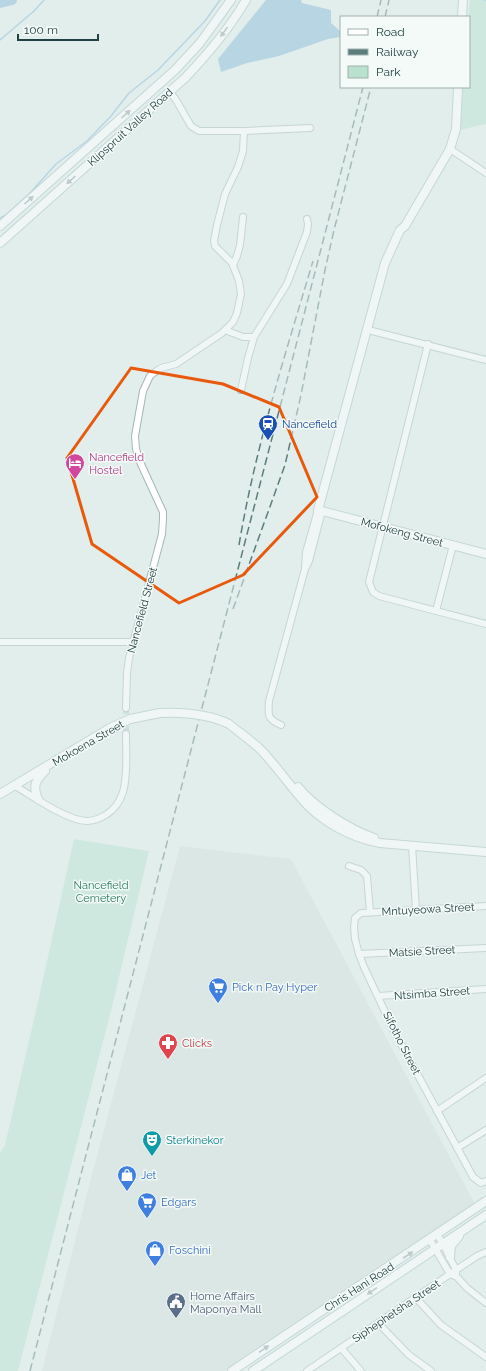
<svg xmlns="http://www.w3.org/2000/svg" width="486" height="1371" viewBox="0 0 486 1371" font-family="Raleway,sans-serif">
	<style>
		.built { fill: #d0dedc }
		.green { fill: #b9e1ce }
		.water { fill: #85b6d8 }
		.lines { fill: none; stroke-linecap: round; stroke-linejoin: round }
		.stream { stroke: #85b6d8; stroke-width: 1.5 }
		.river { stroke: #85b6d8; stroke-width: 10 }
		.street-tunnel { stroke: #bbcbca; stroke-width: 6; stroke-dasharray: 6 3; stroke-linecap: butt }
		.street-casing { stroke: #a4b7b5; stroke-width: 8 }
		.secondary-casing { stroke: #a0bbb9; stroke-width: 10 }
		.street { stroke: #fff; stroke-width: 6 }
		.secondary { stroke: #fff; stroke-width: 8 }
		.rail { stroke: #5b7d7c; stroke-width: 1.5; stroke-dasharray: 8 4; stroke-linecap: butt }
		.secondary-bridge-casing { stroke: #a0bbb9; stroke-width: 10; stroke-linecap: butt }
		.secondary-bridge { stroke: #fff; stroke-width: 8 }
		.oneway { fill: #90a0a0 }
		.marked { fill: none; stroke: #e8590c; stroke-width: 3; stroke-linejoin: round }
		.labels { text-anchor: middle; stroke-width: 3; stroke-linejoin: round; paint-order: stroke }
		.street-label { font-size: 11px; fill: #204141; stroke: #f4faf8 }
		.transit-label { font-size: 11px; fill: #164399; stroke: #f4faf8; text-anchor: start }
		.hotel-label { font-size: 11px; fill: #b23c85; stroke: #f4faf8; text-anchor: start }
		.park-label { font-size: 11px; fill: #267c5d; stroke: #f4faf8 }
		.shop-label { font-size: 11px; fill: #366cbe; stroke: #f4faf8; text-anchor: start }
		.health-label { font-size: 11px; fill: #be3a42; stroke: #f4faf8; text-anchor: start }
		.culture-label { font-size: 11px; fill: #0d838f; stroke: #f4faf8; text-anchor: start }
		.service-label { font-size: 11px; fill: #4e5e75; stroke: #f4faf8; text-anchor: start }
	</style>
	<rect width="100%" height="100%" fill="#e2eeec"/>
	<path class="built" d="M 180,846 L 291,859 L 476,1206 L 230,1371 L 42,1371 L 87,1193 Z"/>
	<g class="green">
		<path d="M 470,0 L 486,0 L 486,124 L 460,130 L 463,87 L 469,87 L 468,17 Z"/>
		<path d="M 74,839 L 149,851 L 112,1007 L 18,1371 L 0,1371 L 0,1153 L 5,1145 L 37,1006 Z"/>
	</g>
	<path class="water" d="M 266,0 L 301,0 L 302,3 L 331,10 L 331,23 L 341,32 L 341,37 L 328,39 L 279,56 L 247,63 L 221,72 L 218,59 Z"/>
	<g class="lines">
		<g class="stream">
			<path d="M 485,0 L 486,1"/>
			<path d="M 0,40 L 34,11 L 44,0"/>
			<path d="M 0,218 L 6,215 L 30,193 L 56,164 L 87,141 L 111,116 L 129,93 L 158,70 L 205,21 L 220,0"/>
		</g>
		<path class="river" d="M 0,3 L 12,0"/>
		<path class="street-tunnel" d="M 126,708 L 126,734"/>
		<defs>
			<g id="street">
				<path d="M 170,92 L 176,100 L 191,126 L 199,131 L 244,131 L 310,128"/>
				<path d="M 450,149 L 486,173"/>
				<path d="M 233,265 L 237,256 L 240,245 L 243,217"/>
				<path d="M 225,330 L 243,337 L 254,337 L 287,284 L 307,232 L 308,224 L 307,219"/>
				<path d="M 372,331 L 486,360"/>
				<path d="M 428,344 L 369,582 L 373,592 L 379,596 L 486,624"/>
				<path d="M 241,390 L 248,358 L 254,337"/>
				<path d="M 305,567 L 306,552 L 318,510"/>
				<path d="M 436,611 L 453,545"/>
				<path d="M 0,642 L 133,642"/>
				<path d="M 126,708 L 127,673 L 129,658 L 162,534 L 163,519 L 163,512 L 140,462 L 136,449 L 135,436 L 143,391 L 150,376 L 155,372 L 161,368 L 176,364 L 222,333 L 233,322 L 237,313 L 241,294 L 239,281 L 232,263 L 215,246 L 214,241 L 217,225 L 225,194 L 238,167 L 243,151 L 244,131"/>
				<path d="M 281,725 C 267,719 268,715 269,701 L 305,569 L 309,561 L 322,511"/>
				<path d="M 15,786 C 33,796 67,821 87,821 C 94,821 101,818 107,814 C 115,809 120,801 123,792 C 128,776 126,751 126,734"/>
				<path d="M 412,845 L 416,910"/>
				<path d="M 349,866 L 361,870 L 367,876 L 370,912"/>
				<path d="M 486,906 L 361,913 L 355,918 L 354,927 L 355,939 L 359,954 L 364,967 L 394,1031 L 473,1177 L 481,1183 L 486,1181"/>
				<path d="M 359,954 L 486,948"/>
				<path d="M 378,996 L 486,989"/>
				<path d="M 437,1111 L 486,1078"/>
				<path d="M 457,1148 L 486,1130"/>
				<path d="M 437,1234 L 443,1244 L 456,1270 L 456,1274"/>
				<path d="M 430,1240 L 450,1274 L 457,1277 L 467,1288 L 486,1303"/>
				<path d="M 416,1298 L 441,1325 L 486,1357"/>
				<path d="M 378,1323 L 409,1355 L 431,1371"/>
				<path d="M 341,1348 L 361,1371"/>
				<path d="M 307,1371 L 453,1272 L 477,1256 L 486,1252"/>
			</g>
			<g id="secondary">
				<path d="M 462,17 L 463,0"/>
				<path d="M 458,87 L 456,129 L 450,149 L 405,226 L 400,230 L 385,263 L 318,510 L 486,554"/>
				<path d="M 0,226 L 175,70 L 200,43 L 231,0"/>
				<path d="M 0,243 L 185,78 C 208,54 229,29 246,0"/>
				<path d="M 229,724 C 240,733 252,741 262,751 C 276,766 288,783 301,798 C 320,821 351,838 380,843 L 486,852"/>
				<path d="M 298,787 C 315,808 349,829 374,838"/>
				<path d="M 0,794 L 110,728 L 130,719 L 160,713"/>
				<path d="M 38,799 C 32,785 36,780 45,771"/>
				<path d="M 450,1257 L 451,1246 L 459,1236"/>
				<path d="M 232,1371 L 486,1201"/>
				<path d="M 253,1371 L 486,1215"/>
			</g>
		</defs>
		<use href="#street" class="street-casing"/>
		<use href="#secondary" class="secondary-casing"/>
		<use href="#street" class="street"/>
		<use href="#secondary" class="secondary"/>
		<g class="rail">
			<path d="M 377,17 L 381,0"/>
			<path d="M 385,17 L 389,0"/>
			<path d="M 239,545 C 255,449 285,355 313,261"/>
			<path d="M 233,609 L 285,465 L 301,395 L 325,270 L 334,230 L 371,87"/>
			<path d="M 30,1371 L 363,87"/>
		</g>
		<defs>
			<path id="secondary-bridge" d="M 160,713 C 183,712 208,714 229,724"/>
		</defs>
		<use href="#secondary-bridge" class="secondary-bridge-casing"/>
		<use href="#secondary-bridge" class="secondary-bridge"/>
	</g>
	<defs><path id="oneway-solid" d="M-6-.8H1V-3.2L6.5 0L1 3.2V.8H-6Z"/></defs>
	<g class="oneway">
		<use href="#oneway-solid" transform="translate(224 32) rotate(126)"/>
		<use href="#oneway-solid" transform="translate(126 114) rotate(-42)"/>
		<use href="#oneway-solid" transform="translate(71 180) rotate(138)"/>
		<use href="#oneway-solid" transform="translate(29 200) rotate(-42)"/>
		<use href="#oneway-solid" transform="translate(408 1255) rotate(-33)"/>
		<use href="#oneway-solid" transform="translate(372 1291) rotate(146)"/>
		<use href="#oneway-solid" transform="translate(264 1349) rotate(-34)"/>
	</g>
	<path d="M0 0H486V1371H0ZM 131,368 L 223,384 L 279,407 L 317,497 L 243,575 L 179,603 L 92,544 L 67,458 Z" fill="#e2eeec" fill-opacity=".55" fill-rule="evenodd"/>
	<path class="marked" d="M 131,368 L 223,384 L 279,407 L 317,497 L 243,575 L 179,603 L 92,544 L 67,458 Z"/>
	<defs>
		<symbol id="station-pin" viewBox="-11 -11 22 30"><path d="M0 17L-7.5 6A9.5 9.5 0 1 1 7.5 6Z" fill="#1a4fb4" stroke="#f4faf8"/><path d="M-3-6H3Q5-6 5-4V2Q5 4 3 4L4.5 6H3L1.5 4h-3L-3 6H-4.5L-3 4Q-5 4-5 2V-4Q-5-6-3-6ZM-3.5-4v3h7v-3ZM-3.5 1v1.5H-2V1ZM2 1v1.5H3.5V1Z" fill="#fff"/></symbol>
		<symbol id="hotel-pin" viewBox="-11 -11 22 30"><path d="M0 17L-7.5 6A9.5 9.5 0 1 1 7.5 6Z" fill="#d1479c" stroke="#f4faf8"/><path d="M-6-4.5h1.5V1H6V5H4.5V3h-9V5H-6ZM-4 0a1.8 1.8 0 1 1 3.6 0ZM.5 0V-2.5h3Q6-2.5 6 0Z" fill="#fff"/></symbol>
		<symbol id="supermarket-pin" viewBox="-11 -11 22 30"><path d="M0 17L-7.5 6A9.5 9.5 0 1 1 7.5 6Z" fill="#3f7fe0" stroke="#f4faf8"/><path d="M-6-5.5h2.5l.6 2H6L4.5 2H-2.5L-4.4-4H-6ZM-1.5 3.2a1.3 1.3 0 1 0 .1 0ZM3 3.2a1.3 1.3 0 1 0 .1 0Z" fill="#fff"/></symbol>
		<symbol id="pharmacy-pin" viewBox="-11 -11 22 30"><path d="M0 17L-7.5 6A9.5 9.5 0 1 1 7.5 6Z" fill="#e0444e" stroke="#f4faf8"/><path d="M-2-6h4v4h4v4h-4v4h-4v-4h-4v-4h4Z" fill="#fff"/></symbol>
		<symbol id="theatre-pin" viewBox="-11 -11 22 30"><path d="M0 17L-7.5 6A9.5 9.5 0 1 1 7.5 6Z" fill="#0f9aa8" stroke="#f4faf8"/><path d="M-5-5.5Q0-4 5-5.5V0Q5 5 0 6Q-5 5-5 0ZM-3.3-2.5H-1v1.5H-3.3ZM1-2.5H3.3v1.5H1ZM-2.8 1Q0 5.5 2.8 1Z" fill="#fff"/></symbol>
		<symbol id="shop-pin" viewBox="-11 -11 22 30"><path d="M0 17L-7.5 6A9.5 9.5 0 1 1 7.5 6Z" fill="#3f7fe0" stroke="#f4faf8"/><path d="M-5-2.5h2.3a2.7 3.5 0 0 1 5.4 0H5L5.5 6h-11ZM-1.5-2.5h3a1.5 2.3 0 0 0-3 0Z" fill="#fff"/></symbol>
		<symbol id="civic-pin" viewBox="-11 -11 22 30"><path d="M0 17L-7.5 6A9.5 9.5 0 1 1 7.5 6Z" fill="#5c6f8a" stroke="#f4faf8"/><path d="M-.6-6.5H3V-4.5H.6V-3L4-1V1h2V6H-6V1h2V-1L-.6-3ZM-1.2 2.5V6h2.4V2.5Z" fill="#fff"/></symbol>
	</defs>
	<g fill-rule="evenodd">
		<use href="#station-pin" x="257" y="413" width="22" height="30"/>
		<use href="#hotel-pin" x="64" y="452" width="22" height="30"/>
		<use href="#supermarket-pin" x="207" y="976" width="22" height="30"/>
		<use href="#pharmacy-pin" x="157" y="1032" width="22" height="30"/>
		<use href="#theatre-pin" x="141" y="1129" width="22" height="30"/>
		<use href="#shop-pin" x="116" y="1164" width="22" height="30"/>
		<use href="#supermarket-pin" x="136" y="1191" width="22" height="30"/>
		<use href="#shop-pin" x="144" y="1239" width="22" height="30"/>
		<use href="#civic-pin" x="165" y="1291" width="22" height="30"/>
	</g>
	<g class="labels">
		<g class="street-label">
			<text transform="translate(130 127) rotate(-42)" y="4">Klipspruit Valley Road</text>
			<text transform="translate(402 532) rotate(15)" y="4">Mofokeng Street</text>
			<text transform="translate(142 610) rotate(-75)" y="4">Nancefield Street</text>
			<text transform="translate(88 743) rotate(-30)" y="4">Mokoena Street</text>
			<text transform="translate(428 909) rotate(-3)" y="4">Mntuyeowa Street</text>
			<text transform="translate(422 951) rotate(-3)" y="4">Matsie Street</text>
			<text transform="translate(432 993) rotate(-4)" y="4">Ntsimba Street</text>
			<text transform="translate(402 1043) rotate(63)" y="4">Sifotho Street</text>
			<text transform="translate(359 1287) rotate(-33)" y="4">Chris Hani Road</text>
			<text transform="translate(396 1311) rotate(-34)" y="4">Siphephetsha Street</text>
		</g>
		<g class="transit-label">
			<text x="282" y="428">Nancefield</text>
		</g>
		<g class="hotel-label">
			<text x="89" y="461">Nancefield<tspan x="89" dy="13">Hostel</tspan></text>
		</g>
		<g class="park-label">
			<text x="101" y="889">Nancefield<tspan x="101" dy="13">Cemetery</tspan></text>
		</g>
		<g class="shop-label">
			<text x="232" y="991">Pick n Pay Hyper</text>
			<text x="141" y="1179">Jet</text>
			<text x="161" y="1206">Edgars</text>
			<text x="169" y="1254">Foschini</text>
		</g>
		<g class="health-label">
			<text x="182" y="1047">Clicks</text>
		</g>
		<g class="culture-label">
			<text x="166" y="1144">Sterkinekor</text>
		</g>
		<g class="service-label">
			<text x="190" y="1300">Home Affairs<tspan x="190" dy="13">Maponya Mall</tspan></text>
		</g>
	</g>
	<rect x="340" y="16" width="130" height="72" fill="#f4faf8" stroke="#9fb0af"/>
	<rect x="348" y="29" width="20" height="6" fill="#ffffff" stroke="#9fb0af"/>
	<text x="376" y="36" font-size="12" fill="#204141">Road</text>
	<rect x="348" y="49" width="20" height="6" fill="#5b7d7c" stroke="#9fb0af"/>
	<text x="376" y="56" font-size="12" fill="#204141">Railway</text>
	<rect x="348" y="66" width="20" height="12" fill="#b9e1ce" stroke="#9fb0af"/>
	<text x="376" y="76" font-size="12" fill="#204141">Park</text>
	<path d="M18 34v6h80v-6" fill="none" stroke="#204141" stroke-width="2"/>
	<text x="24" y="34" font-size="12" fill="#204141" stroke="#f4faf8" stroke-width="3" paint-order="stroke">100 m</text>
</svg>
